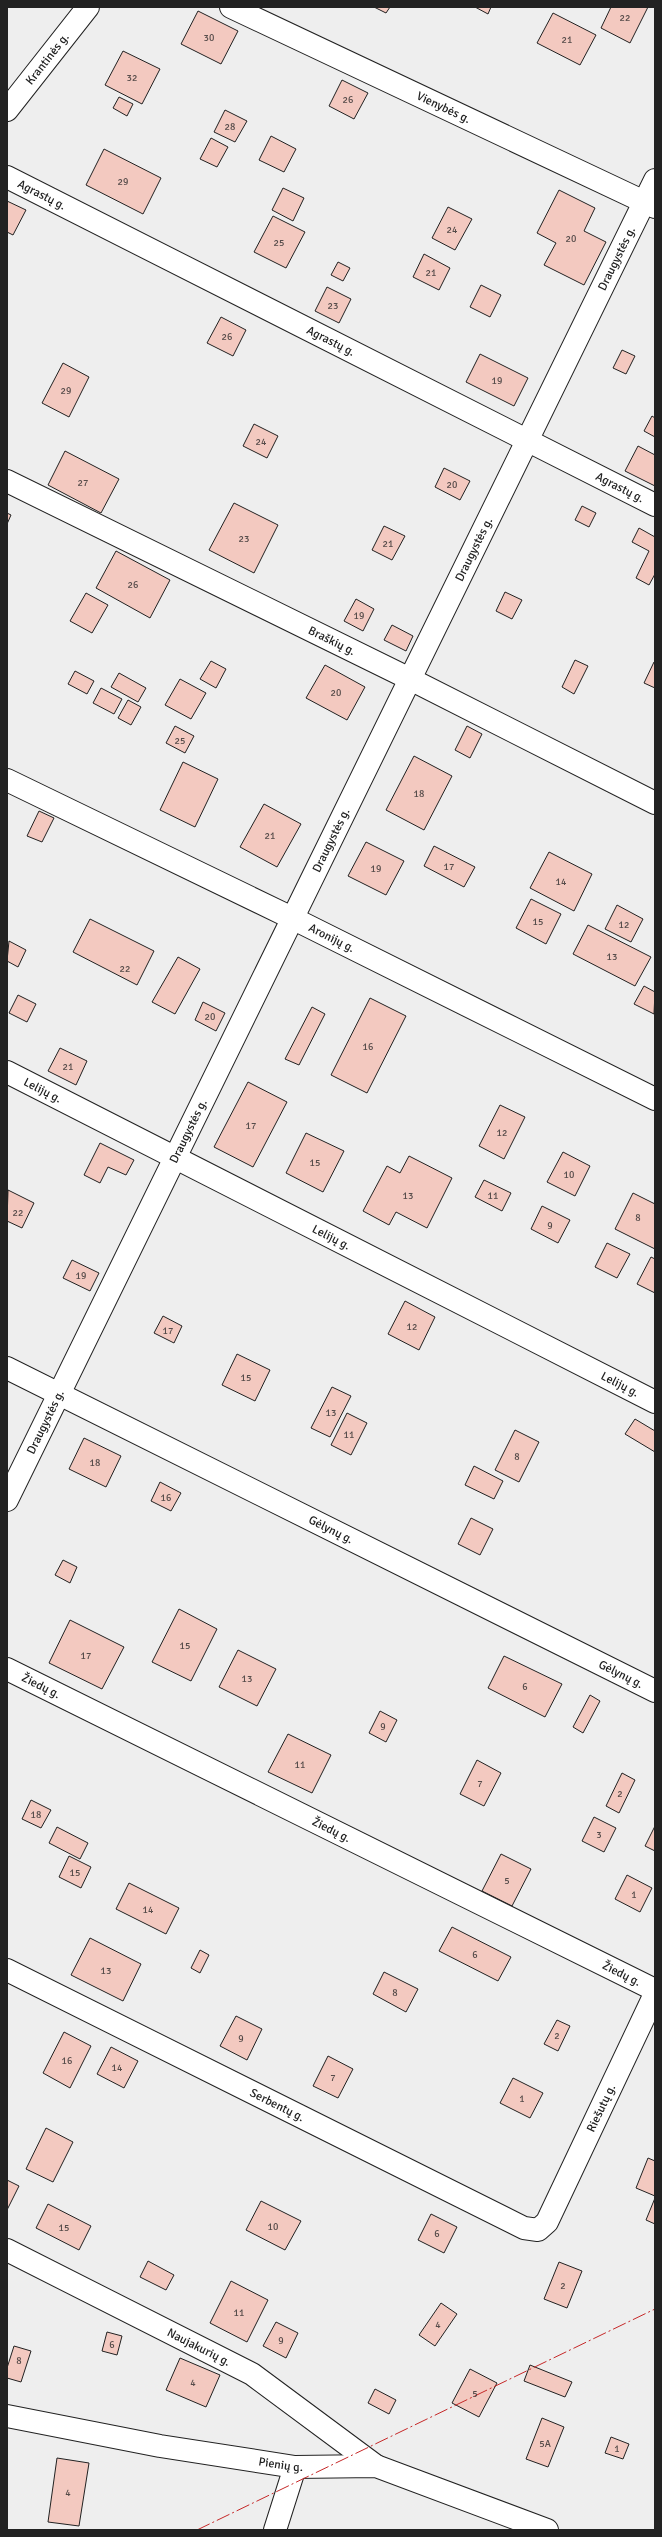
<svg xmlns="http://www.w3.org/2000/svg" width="662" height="2537" viewBox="0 0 662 2537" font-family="Signika,sans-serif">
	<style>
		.green { fill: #eee; stroke: #6f6f6f }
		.building { fill: #f3c9c0; stroke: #222 }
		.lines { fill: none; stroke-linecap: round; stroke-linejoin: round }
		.minor-casing { stroke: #222; stroke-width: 24 }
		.minor { stroke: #fff; stroke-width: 22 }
		.power { stroke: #c62828; stroke-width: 1; stroke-dasharray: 14 3 2 3; stroke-linecap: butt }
		.labels { text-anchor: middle; stroke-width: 3; stroke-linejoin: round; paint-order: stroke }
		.number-label { font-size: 10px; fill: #564c4a }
		.street-label { font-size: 12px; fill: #222; stroke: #fff }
	</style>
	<rect width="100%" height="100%" fill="#fff"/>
	<rect class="green" x="7" y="7" width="648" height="2523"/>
	<g class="building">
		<path d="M 374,7 L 390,7 L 386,13 Z"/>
		<path d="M 475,7 L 491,7 L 488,14 Z"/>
		<path d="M 611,7 L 648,7 L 630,43 L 601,28 Z"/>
		<path d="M 198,11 L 238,31 L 221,64 L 181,44 Z"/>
		<path d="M 553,13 L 596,35 L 580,65 L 537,43 Z"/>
		<path d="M 123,51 L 160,69 L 142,104 L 105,85 Z"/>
		<path d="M 342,80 L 368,93 L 354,119 L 329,106 Z"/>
		<path d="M 119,97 L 133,104 L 127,116 L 113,108 Z"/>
		<path d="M 225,110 L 247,121 L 235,142 L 214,132 Z"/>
		<path d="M 271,136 L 296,149 L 284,172 L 259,160 Z"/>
		<path d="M 211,138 L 228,147 L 217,167 L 200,159 Z"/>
		<path d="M 104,149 L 161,178 L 143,214 L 86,185 Z"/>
		<path d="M 283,188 L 304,198 L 293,221 L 272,210 Z"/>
		<path d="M 559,190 L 595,208 L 584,231 L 606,242 L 584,285 L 544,265 L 556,243 L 537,233 Z"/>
		<path d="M 7,201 L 26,210 L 13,235 L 7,232 Z"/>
		<path d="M 448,207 L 472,219 L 455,250 L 432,238 Z"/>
		<path d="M 273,216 L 305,232 L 286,268 L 254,252 Z"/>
		<path d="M 424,254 L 450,268 L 439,290 L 413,277 Z"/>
		<path d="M 338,262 L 350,268 L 343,281 L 331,275 Z"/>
		<path d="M 481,285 L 501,295 L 490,317 L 470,307 Z"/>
		<path d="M 327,287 L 351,299 L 339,323 L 315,311 Z"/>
		<path d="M 221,317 L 246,330 L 233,356 L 207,343 Z"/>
		<path d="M 622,350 L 635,356 L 626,374 L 613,368 Z"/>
		<path d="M 480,354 L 528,378 L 514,406 L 466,382 Z"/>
		<path d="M 63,363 L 89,377 L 69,417 L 42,403 Z"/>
		<path d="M 652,416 L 655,418 L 655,437 L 644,431 Z"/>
		<path d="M 254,424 L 278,436 L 267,458 L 243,446 Z"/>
		<path d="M 638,446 L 655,455 L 655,486 L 625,471 Z"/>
		<path d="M 65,451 L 119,479 L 101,513 L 48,485 Z"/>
		<path d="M 444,468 L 470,481 L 460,500 L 435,487 Z"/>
		<path d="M 234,503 L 278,525 L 254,573 L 209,550 Z"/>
		<path d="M 582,506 L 596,513 L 589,527 L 575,520 Z"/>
		<path d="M 7,513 L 11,515 L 7,524 Z"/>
		<path d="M 384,526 L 405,536 L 392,560 L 372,550 Z"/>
		<path d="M 639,528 L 655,537 L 655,574 L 649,585 L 636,578 L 649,551 L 632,542 Z"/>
		<path d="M 116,551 L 170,580 L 150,618 L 96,588 Z"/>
		<path d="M 505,592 L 522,600 L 512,619 L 496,611 Z"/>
		<path d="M 86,593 L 108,605 L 92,633 L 70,621 Z"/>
		<path d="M 356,599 L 374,609 L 363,631 L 344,621 Z"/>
		<path d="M 392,625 L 413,636 L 406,651 L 384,640 Z"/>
		<path d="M 575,660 L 588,666 L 574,694 L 562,687 Z"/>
		<path d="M 211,661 L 226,669 L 216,688 L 200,679 Z"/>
		<path d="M 654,662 L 655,662 L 655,688 L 644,683 Z"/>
		<path d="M 325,665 L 365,687 L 347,720 L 306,698 Z"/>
		<path d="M 75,671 L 94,681 L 87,694 L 68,684 Z"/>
		<path d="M 119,673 L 146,688 L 138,702 L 111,687 Z"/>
		<path d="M 180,679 L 206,693 L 191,719 L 165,705 Z"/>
		<path d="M 101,688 L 122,699 L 114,714 L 93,703 Z"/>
		<path d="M 128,700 L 141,707 L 131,725 L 118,718 Z"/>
		<path d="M 175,726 L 194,736 L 185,753 L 166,743 Z"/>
		<path d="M 467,726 L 482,734 L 470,758 L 455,750 Z"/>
		<path d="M 414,756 L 452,776 L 424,830 L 386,810 Z"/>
		<path d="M 183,762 L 218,779 L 195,827 L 160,810 Z"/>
		<path d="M 264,804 L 301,824 L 277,867 L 240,847 Z"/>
		<path d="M 39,811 L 54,818 L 42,842 L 27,836 Z"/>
		<path d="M 366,842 L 404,861 L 386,895 L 348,876 Z"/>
		<path d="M 434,846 L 475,867 L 464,887 L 424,866 Z"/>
		<path d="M 549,852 L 592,874 L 574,911 L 530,888 Z"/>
		<path d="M 531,899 L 561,914 L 546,944 L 516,928 Z"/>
		<path d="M 617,905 L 643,919 L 631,942 L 605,929 Z"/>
		<path d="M 90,919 L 154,951 L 137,985 L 73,952 Z"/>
		<path d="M 588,925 L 651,957 L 635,986 L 573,954 Z"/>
		<path d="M 9,941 L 26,950 L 18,967 L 7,961 Z"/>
		<path d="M 178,957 L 200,969 L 175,1014 L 152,1002 Z"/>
		<path d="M 644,986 L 655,992 L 654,1014 L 634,1004 Z"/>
		<path d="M 18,995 L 36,1004 L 27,1022 L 9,1013 Z"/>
		<path d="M 370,998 L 406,1016 L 367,1093 L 331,1075 Z"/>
		<path d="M 203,1002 L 225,1013 L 216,1031 L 195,1020 Z"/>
		<path d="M 312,1007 L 325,1014 L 299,1065 L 285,1059 Z"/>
		<path d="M 60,1048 L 87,1061 L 76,1085 L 48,1071 Z"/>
		<path d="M 248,1082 L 287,1102 L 253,1167 L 214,1147 Z"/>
		<path d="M 500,1105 L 525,1117 L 504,1159 L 479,1146 Z"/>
		<path d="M 306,1133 L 344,1151 L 323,1192 L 286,1173 Z"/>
		<path d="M 100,1143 L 134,1160 L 126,1175 L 108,1167 L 100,1183 L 84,1175 Z"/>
		<path d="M 563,1152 L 590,1166 L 575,1196 L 547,1182 Z"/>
		<path d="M 409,1156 L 452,1178 L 427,1228 L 396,1212 L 389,1225 L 363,1211 L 387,1166 L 400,1173 Z"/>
		<path d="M 484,1180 L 511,1193 L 502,1211 L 475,1197 Z"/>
		<path d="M 8,1190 L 34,1203 L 22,1228 L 7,1221 Z"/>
		<path d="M 633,1193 L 655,1204 L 655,1249 L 615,1229 Z"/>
		<path d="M 542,1206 L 570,1220 L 558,1243 L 531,1229 Z"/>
		<path d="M 607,1243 L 630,1254 L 617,1278 L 595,1267 Z"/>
		<path d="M 651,1257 L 655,1259 L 655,1293 L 637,1284 Z"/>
		<path d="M 72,1260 L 99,1273 L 90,1291 L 63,1278 Z"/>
		<path d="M 405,1301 L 435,1317 L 419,1350 L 388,1334 Z"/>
		<path d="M 163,1316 L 182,1326 L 174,1343 L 154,1333 Z"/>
		<path d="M 237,1354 L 270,1370 L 255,1401 L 222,1385 Z"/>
		<path d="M 332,1387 L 351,1396 L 330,1437 L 311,1428 Z"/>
		<path d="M 347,1413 L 367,1423 L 351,1455 L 331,1445 Z"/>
		<path d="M 635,1419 L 655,1431 L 655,1452 L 625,1434 Z"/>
		<path d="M 515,1430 L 539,1442 L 519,1482 L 495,1470 Z"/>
		<path d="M 84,1438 L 121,1456 L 106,1487 L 69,1469 Z"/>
		<path d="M 474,1466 L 503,1481 L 494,1499 L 465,1485 Z"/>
		<path d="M 160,1482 L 181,1493 L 171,1511 L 151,1501 Z"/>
		<path d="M 471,1518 L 493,1529 L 480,1555 L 458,1544 Z"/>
		<path d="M 63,1560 L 77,1567 L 70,1583 L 55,1575 Z"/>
		<path d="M 179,1609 L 217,1629 L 191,1681 L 152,1662 Z"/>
		<path d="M 70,1620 L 124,1647 L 102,1689 L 49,1663 Z"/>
		<path d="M 238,1650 L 276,1669 L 257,1706 L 219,1687 Z"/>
		<path d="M 504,1656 L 562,1684 L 545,1717 L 488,1688 Z"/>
		<path d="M 590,1695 L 600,1701 L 583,1733 L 573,1727 Z"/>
		<path d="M 380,1711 L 397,1720 L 386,1742 L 369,1733 Z"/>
		<path d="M 288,1734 L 331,1755 L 312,1793 L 268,1772 Z"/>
		<path d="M 477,1760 L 501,1773 L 484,1806 L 460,1794 Z"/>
		<path d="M 622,1773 L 635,1780 L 619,1813 L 606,1806 Z"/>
		<path d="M 31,1800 L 51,1810 L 41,1828 L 22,1819 Z"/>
		<path d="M 594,1817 L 616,1828 L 604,1852 L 582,1841 Z"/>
		<path d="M 655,1826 L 655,1851 L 645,1846 Z"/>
		<path d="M 57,1827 L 88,1843 L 80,1859 L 49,1843 Z"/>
		<path d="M 501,1854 L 531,1869 L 512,1906 L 482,1891 Z"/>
		<path d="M 69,1856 L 91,1867 L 81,1888 L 59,1877 Z"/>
		<path d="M 627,1875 L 652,1888 L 640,1912 L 615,1899 Z"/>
		<path d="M 129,1883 L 179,1908 L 166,1934 L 116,1909 Z"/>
		<path d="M 452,1927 L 511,1957 L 498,1981 L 439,1951 Z"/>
		<path d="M 90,1938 L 141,1964 L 123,2001 L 71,1975 Z"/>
		<path d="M 200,1950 L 209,1955 L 200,1973 L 191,1968 Z"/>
		<path d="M 384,1972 L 418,1989 L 406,2012 L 373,1994 Z"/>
		<path d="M 236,2016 L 262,2029 L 247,2060 L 220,2046 Z"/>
		<path d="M 557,2020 L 570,2026 L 558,2051 L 544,2044 Z"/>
		<path d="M 64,2032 L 91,2046 L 70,2088 L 43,2073 Z"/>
		<path d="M 111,2047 L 138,2061 L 124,2088 L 97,2074 Z"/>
		<path d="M 328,2056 L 353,2069 L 338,2098 L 313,2086 Z"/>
		<path d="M 513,2078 L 543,2093 L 530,2118 L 500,2103 Z"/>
		<path d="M 46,2128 L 73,2142 L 53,2182 L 26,2169 Z"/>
		<path d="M 648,2158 L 655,2161 L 655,2196 L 636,2188 Z"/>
		<path d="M 7,2180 L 19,2186 L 7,2210 Z"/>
		<path d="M 655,2198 L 655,2224 L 646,2220 Z"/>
		<path d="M 261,2201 L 301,2221 L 285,2250 L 246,2230 Z"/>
		<path d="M 48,2204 L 91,2226 L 79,2250 L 36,2228 Z"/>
		<path d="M 431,2214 L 457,2227 L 444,2253 L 418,2240 Z"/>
		<path d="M 148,2261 L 174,2275 L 166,2290 L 140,2277 Z"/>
		<path d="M 559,2262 L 582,2271 L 567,2308 L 544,2299 Z"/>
		<path d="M 231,2281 L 268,2300 L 247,2342 L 210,2323 Z"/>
		<path d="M 441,2303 L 457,2314 L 435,2346 L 419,2335 Z"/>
		<path d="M 276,2322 L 298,2333 L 286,2358 L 263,2346 Z"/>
		<path d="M 107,2332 L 122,2336 L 117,2355 L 102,2351 Z"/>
		<path d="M 14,2346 L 31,2351 L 21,2382 L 7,2378 L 7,2368 Z"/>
		<path d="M 180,2358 L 220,2375 L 206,2407 L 166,2390 Z"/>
		<path d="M 530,2365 L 572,2382 L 565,2397 L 524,2381 Z"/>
		<path d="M 470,2369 L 497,2383 L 479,2417 L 452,2403 Z"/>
		<path d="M 375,2389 L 396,2400 L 389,2414 L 368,2403 Z"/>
		<path d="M 542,2418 L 564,2427 L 548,2467 L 526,2459 Z"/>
		<path d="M 611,2437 L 629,2444 L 623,2459 L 605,2453 Z"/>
		<path d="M 57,2458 L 89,2463 L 79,2526 L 48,2522 Z"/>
	</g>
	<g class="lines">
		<defs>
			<g id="minor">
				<path id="s1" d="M 231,7 L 655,207"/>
				<path id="s2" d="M 7,110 L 88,7"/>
				<path id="s3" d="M 7,177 L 655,505"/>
				<path id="s4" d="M 7,481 L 410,679 L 655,803"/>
				<path id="s5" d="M 7,780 L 292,918 L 655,1099"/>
				<path id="s6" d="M 7,1072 L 655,1402"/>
				<path id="s7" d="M 7,1368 L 655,1691"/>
				<path id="s8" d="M 7,1500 L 655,180"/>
				<path id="s9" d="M 7,1669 L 655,1990"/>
				<path id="s10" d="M 7,1970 L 514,2223 L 524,2228 L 538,2230 L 547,2222 L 655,1994"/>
				<path id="s11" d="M 7,2250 L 252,2374 L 376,2466"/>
				<path id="s12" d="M 7,2416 L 160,2446 L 295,2467 L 376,2466 L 547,2530"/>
				<path d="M 275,2530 L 295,2467"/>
			</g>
		</defs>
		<use href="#minor" class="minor-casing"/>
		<use href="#minor" class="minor"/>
		<path class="power" d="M 197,2530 L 655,2309"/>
	</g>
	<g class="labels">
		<g class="number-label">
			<text x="625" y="21">22</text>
			<text x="209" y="41">30</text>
			<text x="567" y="43">21</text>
			<text x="132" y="81">32</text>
			<text x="348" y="103">26</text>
			<text x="230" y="130">28</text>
			<text x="123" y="185">29</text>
			<text x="452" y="233">24</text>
			<text x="571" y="242">20</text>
			<text x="279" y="246">25</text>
			<text x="431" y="276">21</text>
			<text x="333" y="309">23</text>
			<text x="227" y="340">26</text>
			<text x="497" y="384">19</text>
			<text x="66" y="394">29</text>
			<text x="261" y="445">24</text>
			<text x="83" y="486">27</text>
			<text x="452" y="488">20</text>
			<text x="244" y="542">23</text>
			<text x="388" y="547">21</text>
			<text x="133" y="588">26</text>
			<text x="359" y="619">19</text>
			<text x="336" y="696">20</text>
			<text x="180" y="744">25</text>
			<text x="419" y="797">18</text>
			<text x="270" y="839">21</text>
			<text x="449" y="870">17</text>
			<text x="376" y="872">19</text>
			<text x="561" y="885">14</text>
			<text x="538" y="925">15</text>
			<text x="624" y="928">12</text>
			<text x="612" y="960">13</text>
			<text x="125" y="972">22</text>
			<text x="210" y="1020">20</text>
			<text x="368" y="1050">16</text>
			<text x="68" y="1070">21</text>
			<text x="251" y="1129">17</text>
			<text x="502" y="1136">12</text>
			<text x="315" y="1166">15</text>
			<text x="569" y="1178">10</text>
			<text x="408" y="1199">13</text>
			<text x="493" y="1199">11</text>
			<text x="18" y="1216">22</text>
			<text x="638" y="1221">8</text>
			<text x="550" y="1229">9</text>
			<text x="81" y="1279">19</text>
			<text x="412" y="1330">12</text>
			<text x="168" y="1334">17</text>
			<text x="246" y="1381">15</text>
			<text x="331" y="1416">13</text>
			<text x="349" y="1438">11</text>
			<text x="517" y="1460">8</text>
			<text x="95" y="1466">18</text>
			<text x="166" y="1501">16</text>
			<text x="185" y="1649">15</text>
			<text x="86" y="1659">17</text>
			<text x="247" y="1682">13</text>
			<text x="525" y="1690">6</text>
			<text x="383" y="1730">9</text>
			<text x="300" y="1768">11</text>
			<text x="480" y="1787">7</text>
			<text x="620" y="1797">2</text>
			<text x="36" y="1818">18</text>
			<text x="599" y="1838">3</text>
			<text x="75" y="1876">15</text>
			<text x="507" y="1884">5</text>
			<text x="634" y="1898">1</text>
			<text x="148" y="1913">14</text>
			<text x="475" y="1958">6</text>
			<text x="106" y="1974">13</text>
			<text x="395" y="1996">8</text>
			<text x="557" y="2039">2</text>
			<text x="241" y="2042">9</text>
			<text x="67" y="2064">16</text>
			<text x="117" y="2071">14</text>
			<text x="333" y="2081">7</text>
			<text x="522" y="2102">1</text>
			<text x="273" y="2230">10</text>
			<text x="64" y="2231">15</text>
			<text x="437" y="2237">6</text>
			<text x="563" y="2289">2</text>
			<text x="239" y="2316">11</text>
			<text x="438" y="2328">4</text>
			<text x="281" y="2344">9</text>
			<text x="112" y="2348">6</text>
			<text x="19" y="2364">8</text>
			<text x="193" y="2386">4</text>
			<text x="475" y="2397">5</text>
			<text x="545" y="2447">5A</text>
			<text x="617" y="2452">1</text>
			<text x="68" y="2496">4</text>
		</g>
		<g class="street-label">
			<text dy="4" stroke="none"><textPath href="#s2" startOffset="65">Krantinės g.</textPath></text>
			<text dy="4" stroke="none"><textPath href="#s1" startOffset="235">Vienybės g.</textPath></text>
			<text dy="4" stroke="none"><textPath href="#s3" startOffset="39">Agrastų g.</textPath></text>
			<text dy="4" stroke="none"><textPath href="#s8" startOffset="1383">Draugystės g.</textPath></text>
			<text dy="4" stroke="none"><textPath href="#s3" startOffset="363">Agrastų g.</textPath></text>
			<text dy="4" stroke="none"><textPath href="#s3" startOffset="687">Agrastų g.</textPath></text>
			<text dy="4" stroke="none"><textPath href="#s8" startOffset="1059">Draugystės g.</textPath></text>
			<text dy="4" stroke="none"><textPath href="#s4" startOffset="362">Braškių g.</textPath></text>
			<text dy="4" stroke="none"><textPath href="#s8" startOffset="735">Draugystės g.</textPath></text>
			<text dy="4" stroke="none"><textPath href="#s5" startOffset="361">Aronijų g.</textPath></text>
			<text dy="4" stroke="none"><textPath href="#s6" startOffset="40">Lelijų g.</textPath></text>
			<text dy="4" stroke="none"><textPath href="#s8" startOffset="411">Draugystės g.</textPath></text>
			<text dy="4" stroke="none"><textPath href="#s6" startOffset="364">Lelijų g.</textPath></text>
			<text dy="4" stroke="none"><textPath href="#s6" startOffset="688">Lelijų g.</textPath></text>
			<text dy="4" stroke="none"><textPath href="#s8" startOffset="87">Draugystės g.</textPath></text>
			<text dy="4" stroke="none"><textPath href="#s7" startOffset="362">Gėlynų g.</textPath></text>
			<text dy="4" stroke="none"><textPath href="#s7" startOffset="686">Gėlynų g.</textPath></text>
			<text dy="4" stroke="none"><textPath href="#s9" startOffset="38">Žiedų g.</textPath></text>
			<text dy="4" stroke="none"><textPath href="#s9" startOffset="362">Žiedų g.</textPath></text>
			<text dy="4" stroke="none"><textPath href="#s9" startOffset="686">Žiedų g.</textPath></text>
			<text dy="4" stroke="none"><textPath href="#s10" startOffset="302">Serbentų g.</textPath></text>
			<text dy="4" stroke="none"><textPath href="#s10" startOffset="730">Riešutų g.</textPath></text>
			<text dy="4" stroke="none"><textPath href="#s11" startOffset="215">Naujakurių g.</textPath></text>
			<text dy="4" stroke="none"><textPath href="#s12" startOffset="278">Pienių g.</textPath></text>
		</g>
	</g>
	<rect width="662" height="2537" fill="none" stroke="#222222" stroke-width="16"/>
</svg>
